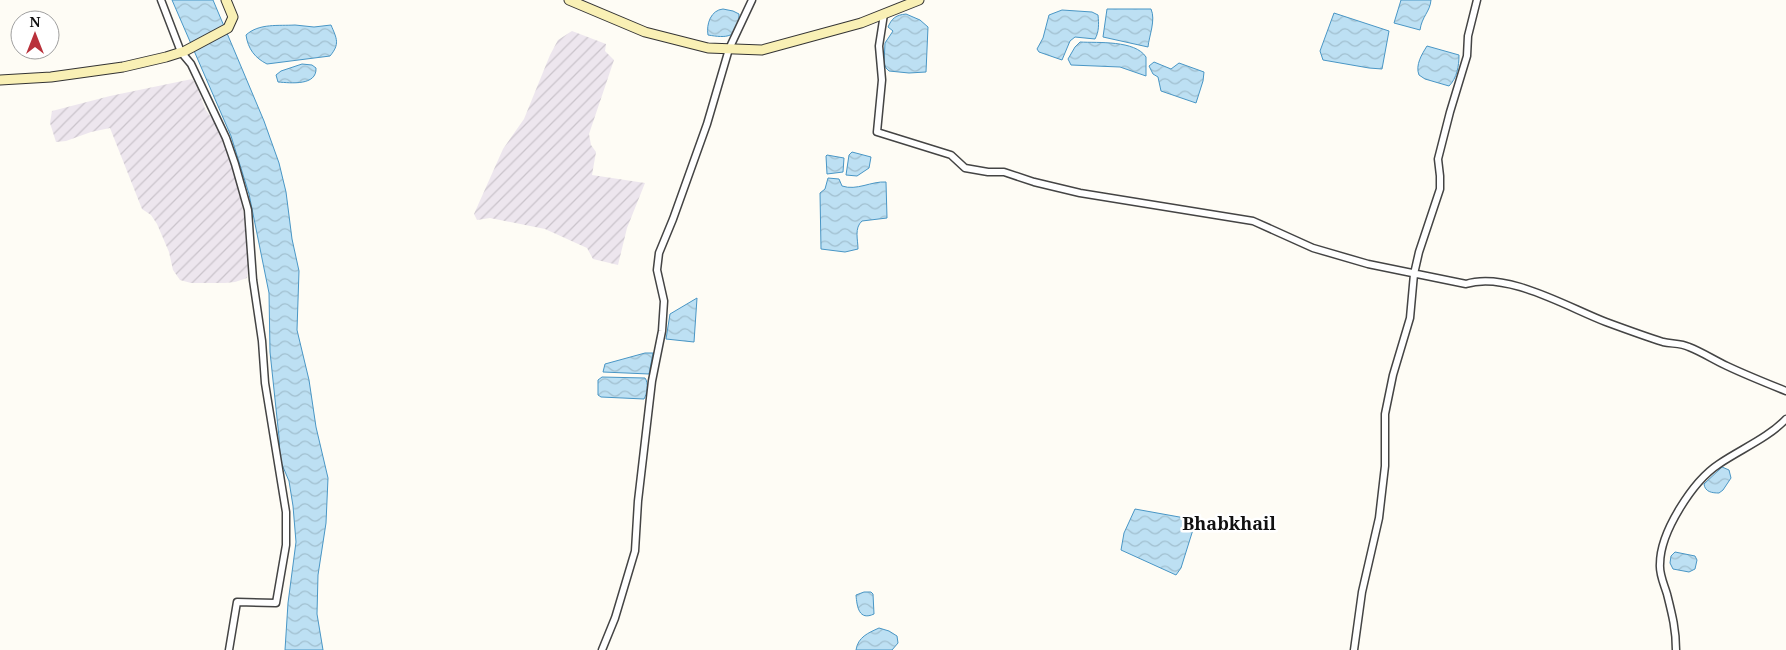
<svg xmlns="http://www.w3.org/2000/svg" width="1786" height="650" font-family="'Noto Serif',serif">
<defs>
<pattern id="industrial-furrows" width="10" height="10" patternUnits="userSpaceOnUse" patternTransform="scale(1.25)"><rect width="10" height="10" fill="#ede6ee"/><path d="M-1 1l2-2M0 10L10 0M9 11l2-2" fill="none" stroke="#cac4cb"/></pattern>
<pattern id="water-waves" width="16" height="10" patternUnits="userSpaceOnUse" patternTransform="scale(1.25)"><rect width="16" height="10" fill="#bde0f3"/><path d="M0 5q4-4 8 0t8 0" fill="none" stroke="#a1bfcf"/></pattern>
</defs>
<rect width="100%" height="100%" fill="#fefcf5"/>
<path fill="url(#industrial-furrows)" d="M572,31L606,44L605,51L614,60L589,134L591,145L596,152L592,175L645,183L627,228L618,265L593,259L587,248L545,229L490,218L477,220L474,214L503,149L524,119L550,55L558,40Z
M192,79L197,86L205,109L222,132L233,162L244,215L250,265L247,278L235,282L225,283H191L180,280L173,270L169,252L157,224L151,215L142,209L110,128L91,132L66,141L56,142L50,123L52,111L110,96Z"/>
<path fill="url(#water-waves)" stroke="#4996c5" d="M172,0H213L264,121L279,163L286,192L292,239L299,271L297,330L309,380L316,427L328,478L326,523L318,575L317,614L323,650H285L288,603L296,542L293,506L289,481L280,460L279,437L270,352L269,293L249,194L231,136Z
M1401,0H1431C1430,12 1422,16 1420,30L1394,23Z
M723,9L733,11L739,14C739,39 726,38 708,35C706,24 711,10 723,9Z
M1107,9H1151C1156,20 1149,36 1148,47L1103,37Z
M1062,10L1092,12L1098,15C1099,24 1099,32 1095,39L1075,37L1070,41L1062,60L1039,52L1037,49L1043,38L1049,15Z
M1334,13L1389,31L1382,69L1369,68L1323,60L1320,51Z
M906,14L920,20L928,27L926,72L909,73L889,71L886,68L884,63L885,43L893,31L888,27C892,18 896,15 906,14Z
M295,25L314,27L331,25C337,39 340,44 330,56L267,64C255,58 248,49 246,35C259,23 279,26 295,25Z
M1080,42C1098,43 1135,40 1146,57V76L1120,67L1071,65L1068,59L1075,47Z
M1427,46L1459,55C1459,66 1457,78 1449,86L1425,79L1419,75C1415,65 1422,54 1427,46Z
M1154,62L1171,69L1179,63L1204,72L1203,81L1196,103L1161,91L1158,77L1153,74L1149,66Z
M302,64L312,65L316,68C317,86 291,83 278,82L276,75L281,71Z
M852,152L871,157L869,168L857,176L846,175L849,155Z
M827,155L844,158L843,172L827,174L826,156Z
M828,178L839,179L842,186C857,191 871,181 886,182L887,218L862,221C854,228 858,240 858,249L845,252L821,249L820,193L825,189Z
M697,298L694,342L666,339L670,314Z
M645,353H653L649,374L603,372L605,364Z
M602,377L645,378C649,383 647,394 644,399L601,397L598,395V380Z
M1722,467L1729,470L1731,478L1723,490L1719,493C1712,493 1705,492 1704,484Z
M1135,509L1196,520L1181,568L1176,575L1121,550L1124,533Z
M1675,552L1695,556L1697,560L1695,569L1689,572L1673,569L1670,563L1671,556Z
M864,592H871L873,594L874,614C859,621 857,607 856,595Z
M879,628L889,631L897,636L898,643L892,650H856C858,637 868,633 879,628Z"/>
<g fill="none" stroke-linecap="round" stroke-linejoin="round">
<g stroke="#444" stroke-width="9">
<path id="street" d="M161,0L181,52L191,64L226,138L235,164L248,210L253,280L262,341L265,383L286,512V545L276,603L237,602L229,650
M884,14L879,46L882,80L877,132L951,155L965,168L988,172H1004L1034,182L1080,193L1253,221L1313,248L1368,264L1466,284C1507,271 1567,307 1606,322C1625,329 1644,336 1663,342C1672,344 1681,343 1689,347C1702,352 1714,360 1727,366C1746,375 1766,383 1786,391
M602,650L615,618L635,551L638,501L652,381L662,331L664,301L657,270L659,253L673,219L707,124L729,49L752,0
M1354,650L1362,592L1379,518L1385,466V414L1393,375L1410,318L1414,274L1419,252L1440,189V176L1438,159L1450,112L1467,56L1468,36L1477,0
M1676,650C1676,629 1672,614 1667,594C1664,584 1659,574 1660,564C1660,532 1693,481 1719,464C1741,449 1768,438 1786,419"/>
</g>
<g stroke="#333" stroke-width="11">
<path id="secondary" d="M569,0L645,32L708,48L762,50L861,23L919,0
M0,80L51,77L123,67L166,57L185,51L228,28L233,17L226,0"/>
</g>
<use href="#street" stroke="#fff" stroke-width="6"/>
<use href="#secondary" stroke="#f9f0b5" stroke-width="9"/>
</g>
<g text-anchor="middle" stroke-width="5" stroke-linejoin="round" paint-order="stroke">
<g font-size="18" font-weight="bold" fill="#111" stroke="#fff">
<text x="1229" y="530">Bhabkhail</text>
</g>
</g>
<g transform="translate(35 35)"><circle r="24" fill="#ffffff" stroke="#a0a0a0"/>
<path d="M0-4L9 19L0 12L-9 19Z" fill="#b9313b"/>
<text y="-8" font-size="14" font-weight="bold" text-anchor="middle" fill="#111111">N</text>
</g>
</svg>
